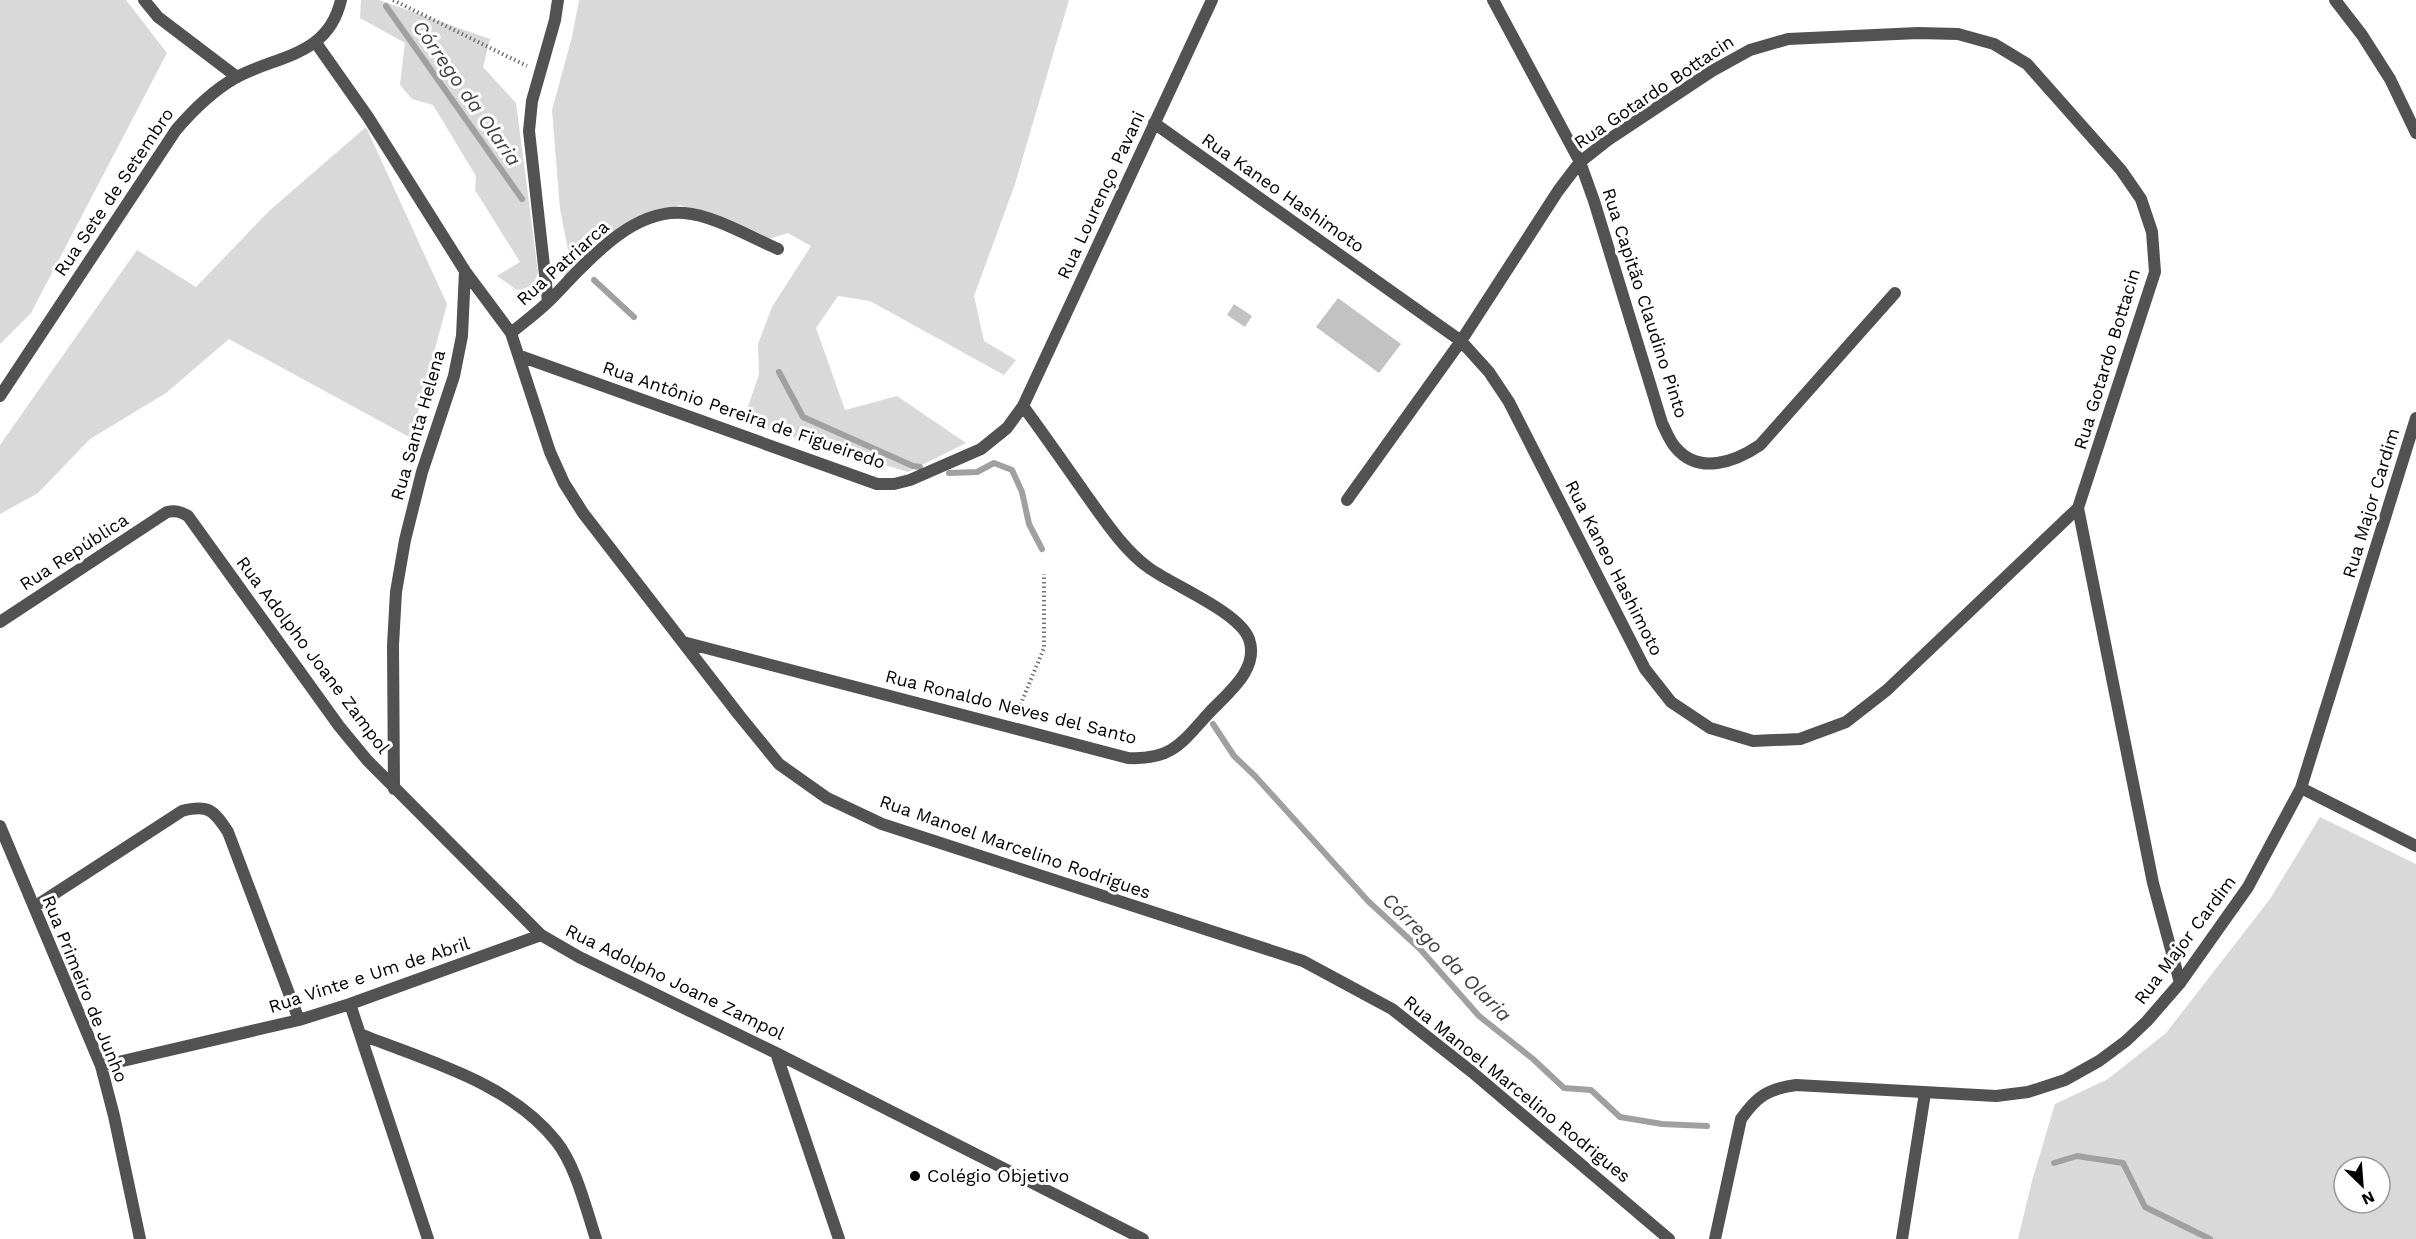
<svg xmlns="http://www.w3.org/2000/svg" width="2416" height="1239" font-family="'Work Sans',sans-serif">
<rect width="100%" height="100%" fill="#fff"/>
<path fill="#d9d9d9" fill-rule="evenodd" d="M0,0H126L167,53L31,313L0,344Z
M361,0H379L490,39L483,67L516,103L538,272L534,286L517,290L497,276L520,262L475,190L476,176L433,105L412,99L400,85L405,43L360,18Z
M579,0H1069L1015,184L974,296L984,341L1016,360L1004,375L870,301L838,296L816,328L845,410L897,396L966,443L908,472L763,428L747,410L759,374L758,344L772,307L811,246L788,233L768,239L680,205L604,235L563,279L569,255L560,209L552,110L572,37Z
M366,127L447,304L411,438L229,339L166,393L90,439L38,493L0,514V445L137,250L196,287L269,211Z
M2320,817L2416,864V1239H2018L2032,1181L2055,1104L2108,1079L2166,1033L2270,899ZM2344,1167H2380V1203H2344Z"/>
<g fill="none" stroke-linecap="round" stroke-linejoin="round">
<path stroke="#a0a0a0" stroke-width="6" d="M386,6L522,199
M594,280L634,317
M779,372L803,417L913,466L920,467
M949,473L977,472L994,463L1012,470L1022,492L1029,524L1042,549
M1213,724L1234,756L1255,776L1368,901L1420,949L1479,1016L1533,1059L1564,1088L1591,1090L1620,1117L1662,1124L1707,1126
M2054,1163L2077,1156L2123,1163L2145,1207L2210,1239"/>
</g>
<path fill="#c2c2c2" d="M1338,298L1401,344L1379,373L1316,327Z
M1234,304L1252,316L1245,327L1227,315Z"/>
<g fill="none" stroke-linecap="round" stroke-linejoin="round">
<path stroke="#747474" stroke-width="4" stroke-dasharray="1.5 3" stroke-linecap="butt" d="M393,0L527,66
M1017,713L1044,648V574"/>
<path stroke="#525252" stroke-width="12" d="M144,0L158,17L237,77
M1493,0L1580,162L1594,201L1662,423C1666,431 1670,442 1676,448C1699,475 1735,462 1760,445L1895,293
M316,43L368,117L465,271L511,333L550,452L564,483L583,513L739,715L779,764L827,798L882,824L1303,961L1392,1009L1472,1072L1669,1239
M1154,123L1461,341L1489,372L1509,402L1645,669L1671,702L1710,728L1753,741L1800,739L1846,722L1887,690L2078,508
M548,302L529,131L532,101L555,20L558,0
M511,333C524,322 538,312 549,301C583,267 629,208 684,213C713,215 750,237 778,249
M520,356L877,484H894L910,480L981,449L1007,428L1023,406L1212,0
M1347,500L1461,341L1558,191L1580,162L1608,140L1712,71L1750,50L1788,39L1918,33L1958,34L1994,44L2027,64L2121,170L2141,199L2152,232L2155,272L2078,508L2153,883L2180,983
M0,622L167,512C176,510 181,512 188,516L339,726L367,760L541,935L579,957L776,1053L1143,1239
M683,642L1128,758C1171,760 1181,744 1208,714C1226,694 1260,670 1249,639C1239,612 1174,586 1149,568C1124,550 1105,521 1087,496C1066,466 1045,436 1023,406
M394,789L393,645L396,592L405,540L422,472L454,376L462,336L465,271
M0,826L101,1066L114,1116L140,1239
M34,907L182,811C208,804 214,810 228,832L299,1020
M350,1004L428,1239
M360,1034C427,1061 509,1082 556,1141C576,1166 586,1209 596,1239
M776,1053L839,1239
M101,1066L299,1020L350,1004L541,935
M1902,1239L1925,1093"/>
<path stroke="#525252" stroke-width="12" d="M2335,0L2362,35L2390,79L2416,133
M0,396L176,130C193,110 211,92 235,78C277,55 328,57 341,0
M2301,788L2416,846
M1715,1239L1741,1119C1757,1096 1768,1089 1796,1085L1996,1096L2028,1092L2065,1080L2099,1061L2126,1041L2147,1021L2180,983L2248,887L2301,788L2416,418"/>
</g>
<circle fill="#000" stroke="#fff" stroke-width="2" cx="915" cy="1176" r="6"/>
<g text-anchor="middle" stroke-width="6" stroke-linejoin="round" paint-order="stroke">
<g font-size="18" fill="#000" stroke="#fff">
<text transform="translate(1654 92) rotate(-34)" y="6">Rua Gotardo Bottacin</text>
<text transform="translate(114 192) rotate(-56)" y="6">Rua Sete de Setembro</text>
<text transform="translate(1283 193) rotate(35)" y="6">Rua Kaneo Hashimoto</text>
<text transform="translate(1101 195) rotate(-65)" y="6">Rua Lourenço Pavani</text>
<text transform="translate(563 263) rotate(-42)" y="6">Rua Patriarca</text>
<text transform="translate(1645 303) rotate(72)" y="6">Rua Capitão Claudino Pinto</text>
<text transform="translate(2107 359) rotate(-73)" y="6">Rua Gotardo Bottacin</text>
<text transform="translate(744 415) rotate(19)" y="6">Rua Antônio Pereira de Figueiredo</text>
<text transform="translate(418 425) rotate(-74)" y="6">Rua Santa Helena</text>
<text transform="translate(2371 503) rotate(-73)" y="6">Rua Major Cardim</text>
<text transform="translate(74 552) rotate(-33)" y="6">Rua República</text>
<text transform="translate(1614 568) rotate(63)" y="6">Rua Kaneo Hashimoto</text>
<text transform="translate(313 655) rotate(53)" y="6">Rua Adolpho Joane Zampol</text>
<text transform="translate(1011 707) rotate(14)" y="6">Rua Ronaldo Neves del Santo</text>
<text transform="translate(1015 847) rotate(19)" y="6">Rua Manoel Marcelino Rodrigues</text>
<text transform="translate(2185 940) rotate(-53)" y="6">Rua Major Cardim</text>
<text transform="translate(369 975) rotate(-18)" y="6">Rua Vinte e Um de Abril</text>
<text transform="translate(675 982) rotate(26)" y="6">Rua Adolpho Joane Zampol</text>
<text transform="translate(85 989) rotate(68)" y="6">Rua Primeiro de Junho</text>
<text transform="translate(1517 1089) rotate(39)" y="6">Rua Manoel Marcelino Rodrigues</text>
</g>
<g font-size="18" fill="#000" stroke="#fff" text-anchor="start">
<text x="927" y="1182">Colégio Objetivo</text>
</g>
<g font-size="20" font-style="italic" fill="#414141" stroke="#fff">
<text transform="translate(467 93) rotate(55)" y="7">Córrego da Olaria</text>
<text transform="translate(1447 957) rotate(45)" y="7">Córrego da Olaria</text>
</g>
</g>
<g transform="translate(2362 1185) rotate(155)"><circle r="28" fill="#ffffff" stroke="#999999" stroke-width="1.5"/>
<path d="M0-4.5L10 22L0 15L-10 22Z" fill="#000000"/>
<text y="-9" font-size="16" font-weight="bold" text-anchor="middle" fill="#000000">N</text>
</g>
</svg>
